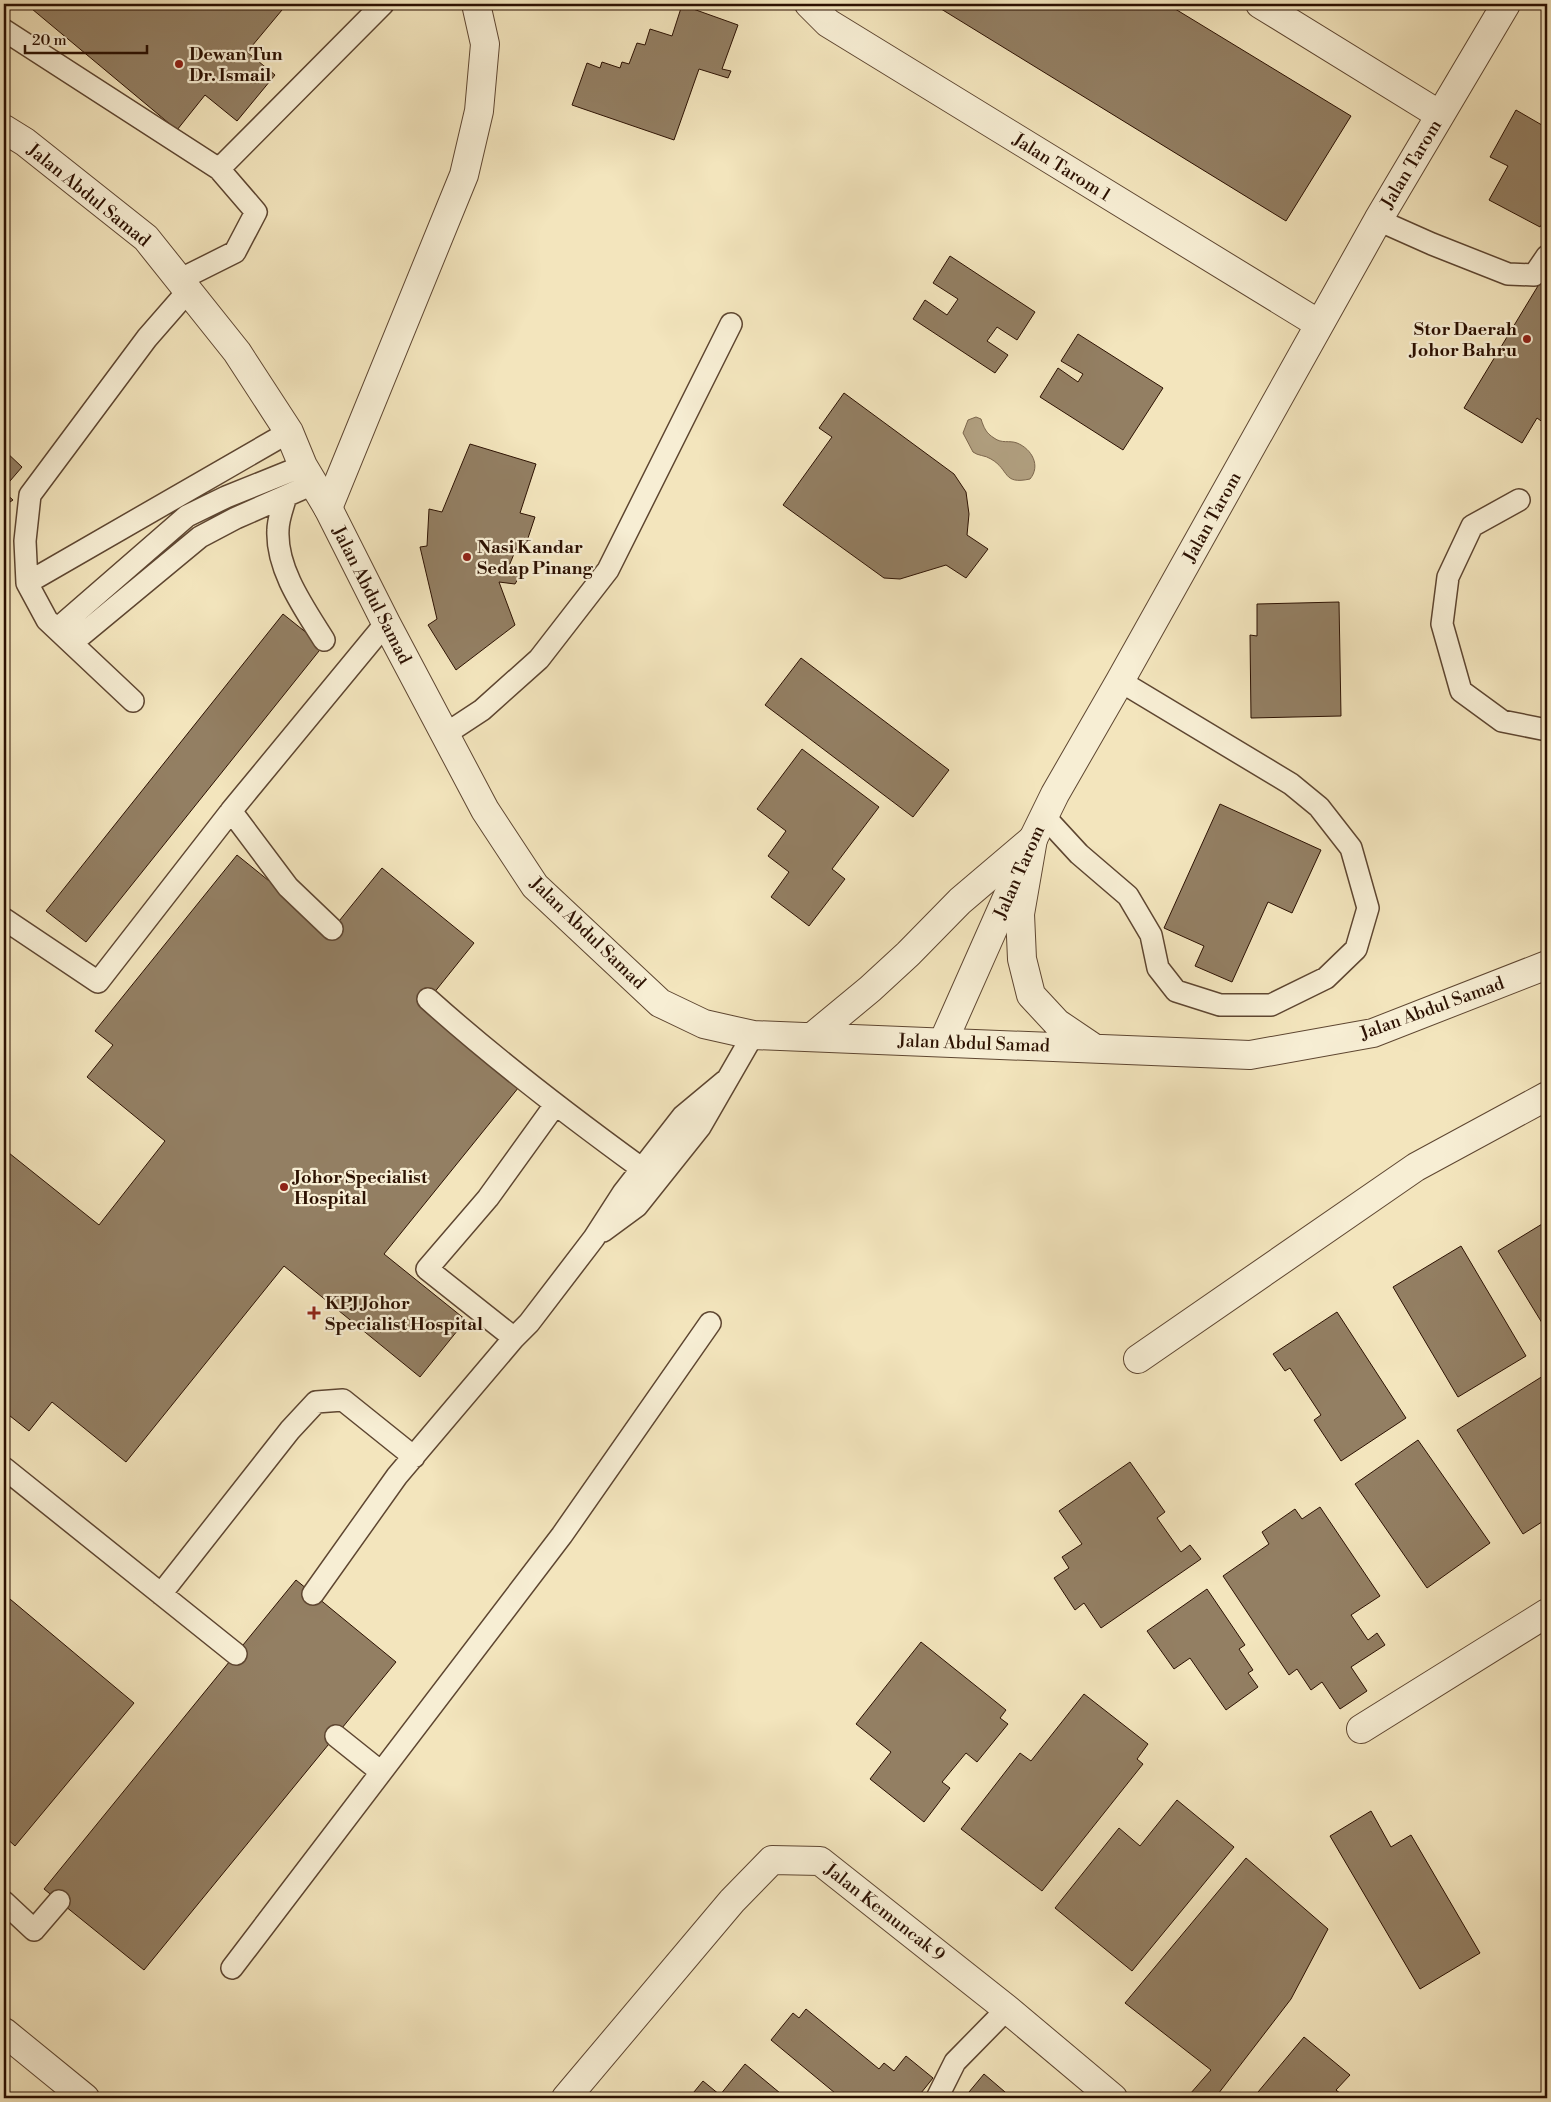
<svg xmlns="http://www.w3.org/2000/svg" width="1551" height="2102" font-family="'Libre Bodoni',serif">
<rect width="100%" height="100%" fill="#f3e5bd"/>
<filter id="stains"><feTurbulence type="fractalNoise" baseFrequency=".004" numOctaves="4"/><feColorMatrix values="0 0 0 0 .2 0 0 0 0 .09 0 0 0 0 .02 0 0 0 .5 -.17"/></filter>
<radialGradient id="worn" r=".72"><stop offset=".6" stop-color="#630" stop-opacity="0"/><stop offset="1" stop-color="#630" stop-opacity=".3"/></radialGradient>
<path fill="#af9d7d" stroke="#7b654c" d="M976,417L981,419C984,428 986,433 994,438C1002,444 1009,440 1017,443C1032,449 1041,466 1030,479C1002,485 1010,470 991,459C985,455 978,456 973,452L963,433L968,420Z"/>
<path fill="#937f63" stroke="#2c1102" d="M26,4H274L282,10L247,52L275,75L237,121L205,95L177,130Z
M933,4H1167L1351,116L1286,221Z
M682,5L738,25L722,69L731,71L728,78L699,69L674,140L572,105L587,63L600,68L602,62L620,68L622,62L629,64L637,43L645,45L650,29L672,36Z
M1516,110L1547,128V215L1540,227L1489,200L1508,166L1490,157Z
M950,256L1035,312L1017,340L997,327L987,341L1008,355L995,373L913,319L925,300L947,315L958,299L933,283Z
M1547,271V417L1544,423L1537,418L1522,443L1464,408Z
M1078,334L1163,388L1123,450L1040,397L1058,368L1078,382L1083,374L1061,361Z
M844,393L954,474L966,492L969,514L967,535L988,549L966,578L946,565L900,579L884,578L783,505L832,437L819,428Z
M470,444L536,464L520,513L535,517L525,547L516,549L509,566L522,572L515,584L499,582L515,625L456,670L428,625L437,619L420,547L427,546L429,509L442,512Z
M4,450L22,467L4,488Z
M4,492L13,500L4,506Z
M1339,602L1341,716L1251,718L1250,635L1257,636V604Z
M283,614L323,646L86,942L46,911Z
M801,658L949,770L913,817L765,705Z
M802,749L879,807L832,869L845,879L809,926L771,897L789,872L768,856L786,831L757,809Z
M1220,804L1321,850L1292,913L1268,902L1232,982L1195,966L1204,946L1164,928Z
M237,855L331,931L382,868L474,943L425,1004L523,1082L384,1254L466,1320L420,1377L284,1266L126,1462L52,1402L29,1431L5,1412L4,1414V1149L99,1225L165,1141L87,1077L113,1045L95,1031Z
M1547,1221V1331L1498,1251Z
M1461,1246L1526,1356L1458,1397L1393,1287Z
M1337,1312L1406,1418L1341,1461L1314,1420L1321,1415L1290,1368L1285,1371L1273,1354Z
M1543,1376L1547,1382V1524L1545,1520L1523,1534L1457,1430Z
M1418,1440L1490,1543L1427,1588L1355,1484Z
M1130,1462L1165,1512L1157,1518L1181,1552L1190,1545L1201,1559L1101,1628L1084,1603L1075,1610L1054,1578L1069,1568L1062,1557L1082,1544L1059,1511Z
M1320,1507L1380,1596L1351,1615L1368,1640L1377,1633L1385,1645L1351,1667L1367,1691L1340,1709L1322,1682L1311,1690L1297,1669L1289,1675L1223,1576L1269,1544L1262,1532L1295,1509L1302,1519Z
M296,1580L396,1662L144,1970L44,1889Z
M1207,1589L1245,1645L1239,1649L1253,1670L1248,1673L1258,1687L1226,1710L1190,1658L1174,1669L1147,1631Z
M4,1594L134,1703L15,1846L4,1836Z
M921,1642L1006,1710L1000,1718L1008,1724L977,1762L966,1753L942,1782L950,1788L924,1822L870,1779L891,1752L856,1724Z
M1084,1694L1148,1744L1137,1759L1143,1764L1042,1891L961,1829L1020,1753L1031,1761Z
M1177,1800L1234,1847L1132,1971L1055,1908L1119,1828L1140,1846Z
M1371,1811L1391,1847L1411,1835L1480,1953L1420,1989L1330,1836Z
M1246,1858L1328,1929L1291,1999L1215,2098H1196L1190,2094L1211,2070L1125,2003Z
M806,2009L879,2069L884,2063L894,2071L906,2056L933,2078L917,2098H841L771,2040L793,2013L799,2018Z
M1304,2037L1350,2075L1336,2090L1346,2098H1253Z
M745,2064L786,2098H689L703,2081L720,2095Z
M984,2074L1012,2098H964Z"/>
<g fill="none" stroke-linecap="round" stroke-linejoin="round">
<g stroke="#5e4631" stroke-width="24">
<path id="service" d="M4,30L219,169L256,212L235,252L179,280
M219,169L383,4
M1378,220L1432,244L1508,274L1534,275L1547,256
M286,496C283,507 278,519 278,530C276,569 304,608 324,640
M1519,500L1472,526L1448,577L1442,624L1461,691L1502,721L1547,730
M27,583L289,432
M57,629L187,516L226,497L303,466
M72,643L200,537L236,518L313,484
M133,701L47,620L27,583L25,541L30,495L147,338L188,291
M444,735L482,710L539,659L608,570L731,324
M231,811L288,887L332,929
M1044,816L1079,854L1128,896L1151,935L1158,968L1176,991L1220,1005H1271L1326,978L1356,949L1368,908L1351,848L1319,807L1291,784L1120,681
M4,919L98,982L231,811L386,623
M428,999C496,1060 568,1115 641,1168
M555,1105L488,1198L427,1269L514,1338L529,1323L594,1238L623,1193L683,1116L725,1081
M603,1231L637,1206L700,1127L753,1035
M4,1468L236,1654
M161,1594L290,1430L316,1402L343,1400L414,1457
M313,1594L397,1476L514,1338
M336,1736L381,1772
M4,1902L34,1930L59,1901
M232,1968L562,1535L710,1323
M937,2098L955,2062L1007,2009"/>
</g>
<g stroke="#5e4631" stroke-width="30">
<path id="minor" d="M809,4L828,23L1319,324
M1260,4L1440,115
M328,508L464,175L479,111L485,44L476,4
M943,1042L1033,839L1055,794L1120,681L1378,220L1506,4
M1138,1359L1416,1167L1547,1096
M1361,1729L1547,1613
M4,2032L85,2098
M566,2098L732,1901L772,1860L820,1861L1007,2009L1113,2098"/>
</g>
<g stroke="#5e4631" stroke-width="30">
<path id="tertiary" d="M4,129L25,142L146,238L237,352L289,432L303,466L328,508L386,623L485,810L535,886L660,1003L704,1024L753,1035L1250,1055L1373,1033L1547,965
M1033,839L1020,914L1022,959L1031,995L1057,1023L1094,1048
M812,1037L870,989L908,954L960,901L1033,839"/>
</g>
<use href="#service" stroke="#f7eed4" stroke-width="21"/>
<use href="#minor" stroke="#f7eed4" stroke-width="28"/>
<use href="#tertiary" stroke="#f7eed4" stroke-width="28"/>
</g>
<g fill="#8f2418" stroke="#f7eed4" stroke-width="2">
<circle cx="179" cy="64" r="5"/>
<circle cx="1527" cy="339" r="5"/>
<circle cx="467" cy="557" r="5"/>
<circle cx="284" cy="1187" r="5"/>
<path d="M311.5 1305.5h5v5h5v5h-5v5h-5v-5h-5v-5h5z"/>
</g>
<g text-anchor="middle" stroke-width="4.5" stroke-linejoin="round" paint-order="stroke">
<g font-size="18" font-weight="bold" fill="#2c1102" stroke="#f7eed4" text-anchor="start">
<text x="189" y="60">Dewan Tun<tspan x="189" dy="21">Dr. Ismail</tspan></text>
<text x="1517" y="335" text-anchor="end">Stor Daerah<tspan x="1517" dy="21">Johor Bahru</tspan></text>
<text x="477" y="553">Nasi Kandar<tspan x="477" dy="21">Sedap Pinang</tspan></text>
<text x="294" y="1183">Johor Specialist<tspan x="294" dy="21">Hospital</tspan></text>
<text x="325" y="1309">KPJ Johor<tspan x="325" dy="21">Specialist Hospital</tspan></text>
</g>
<g font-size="18" fill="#2c1102" stroke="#f7eed4">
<text transform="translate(1411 164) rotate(-59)" y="6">Jalan Tarom</text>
<text transform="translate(1062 167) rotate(32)" y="6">Jalan Tarom 1</text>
<text transform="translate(89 195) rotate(39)" y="6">Jalan Abdul Samad</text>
<text transform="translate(1212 517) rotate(-61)" y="6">Jalan Tarom</text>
<text transform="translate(372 595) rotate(63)" y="6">Jalan Abdul Samad</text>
<text transform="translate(1019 872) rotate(-66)" y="6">Jalan Tarom</text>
<text transform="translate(588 933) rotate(44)" y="6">Jalan Abdul Samad</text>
<text transform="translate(1432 1008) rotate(-20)" y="6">Jalan Abdul Samad</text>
<text transform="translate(974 1043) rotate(2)" y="6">Jalan Abdul Samad</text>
<text transform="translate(885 1912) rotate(38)" y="6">Jalan Kemuncak 9</text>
</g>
</g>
<rect width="1551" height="2102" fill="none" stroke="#f3e5bd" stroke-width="20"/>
<rect x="5" y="5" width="1541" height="2092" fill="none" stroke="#2c1102" stroke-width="2.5"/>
<rect x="10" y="10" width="1531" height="2082" fill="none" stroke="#2c1102"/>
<path d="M25 45v8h122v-8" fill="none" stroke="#2c1102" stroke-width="2.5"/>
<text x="32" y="45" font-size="15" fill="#2c1102" stroke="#f7eed4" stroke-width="4" paint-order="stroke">20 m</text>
<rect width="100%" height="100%" filter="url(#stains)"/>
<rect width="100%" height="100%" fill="url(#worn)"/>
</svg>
